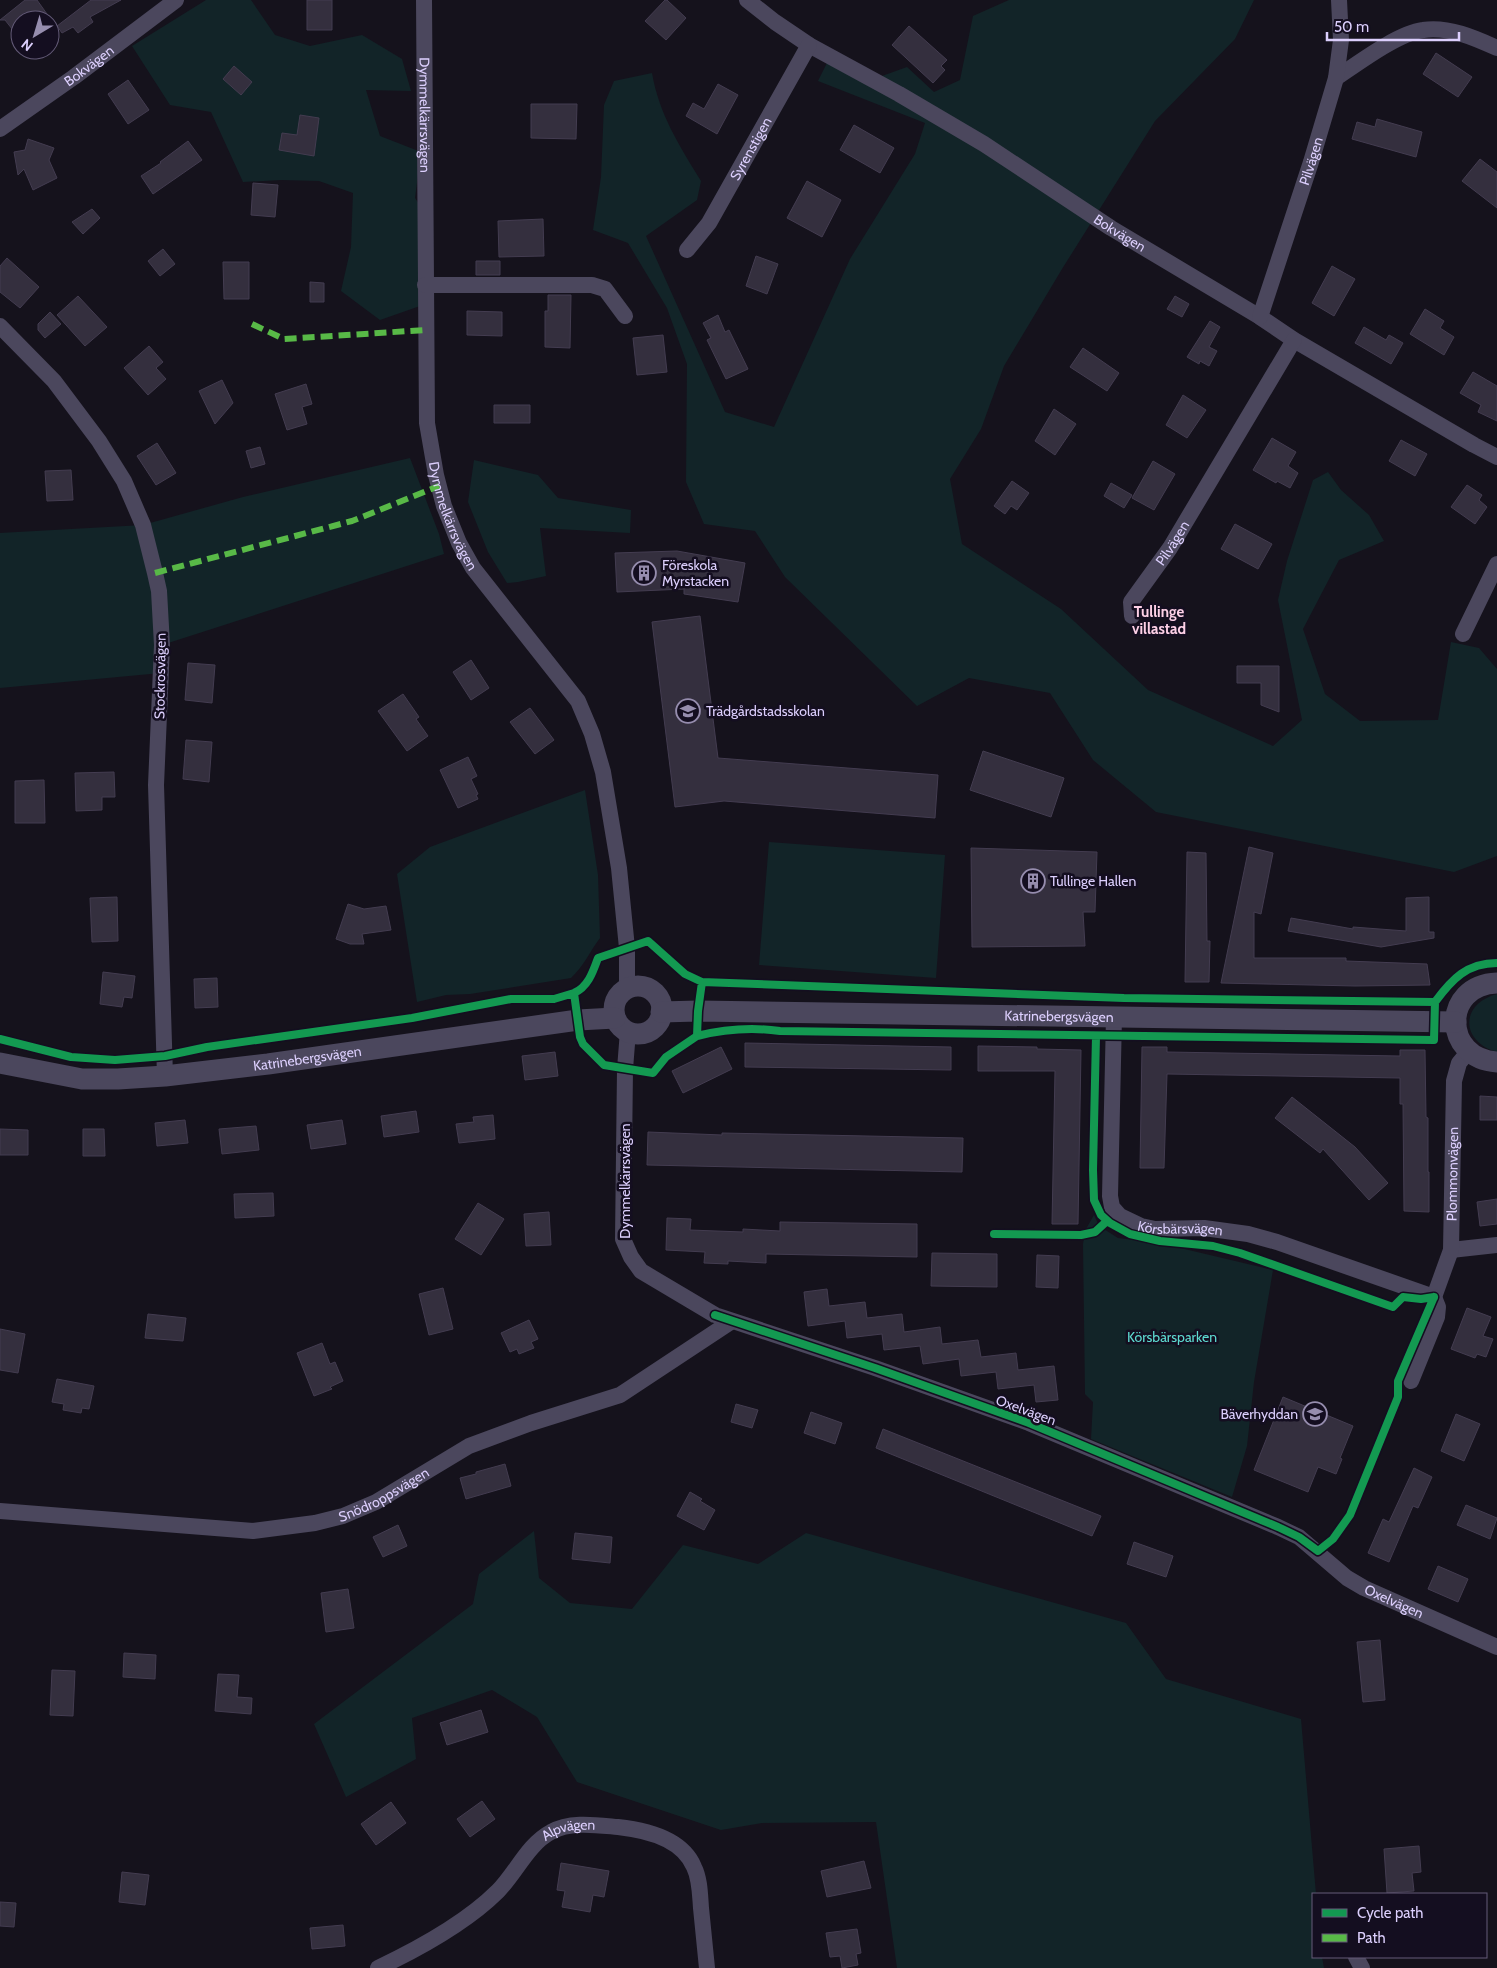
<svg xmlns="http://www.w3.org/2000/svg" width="1497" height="1968" font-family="Cabin,sans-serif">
<rect width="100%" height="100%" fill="#15121c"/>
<path fill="#122428" d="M206,0H251L275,35L310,46L362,35L402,59L411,91L366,90L380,136L421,152L415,198L425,213L420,306L380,320L341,291L351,247L353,193L319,181L281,180L243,182L211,112L170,105L132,46Z
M1009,0H1254L1235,39L1155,121L1062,269L1004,366L981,429L950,479L962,544L1061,609L1148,690L1273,746L1302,720L1278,600L1287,561L1313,480L1328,472L1341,490L1369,515L1384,541L1339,560L1303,629L1325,694L1360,721L1438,720L1451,642L1479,648L1497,669V856L1454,872L1156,812L1093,760L1050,693L969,678L917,706L785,577L755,531L704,524L686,482L687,364L667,308L628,243L593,230L601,177L604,105L614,81L652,73C659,114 679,145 701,181L697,200L646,236L725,412L774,427L850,259L915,154L925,123L818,81L828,61L868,81L907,67L934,92L960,80L973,16Z
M410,458L439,534L444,554L162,645L161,673L0,688V533L143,525L243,497Z
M474,460L538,475L558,498L631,510L630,533L540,528L546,576L518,582L507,583L488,552L468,502Z
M585,790L598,875L600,938C590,951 584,966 571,978L470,994L446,995L417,1002L397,874L430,847Z
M769,842L945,855L936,978L759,965Z
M1497,994V1052C1460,1041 1460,1004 1497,994Z
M1094,1215L1099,1226L1118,1238L1159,1243L1273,1270L1254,1382L1247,1446L1232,1497L1091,1439L1093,1402L1085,1394L1083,1244L1086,1229Z
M534,1531L539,1578L570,1603L632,1609L683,1545L758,1564L806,1533L1126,1623L1166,1679L1301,1719L1316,1894H1313V1957H1322L1324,1968H897L876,1822L762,1823L721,1830L577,1782L537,1717L492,1690L412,1718L416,1759L346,1797L314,1724L473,1604L479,1574Z"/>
<path fill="#342f3e" stroke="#433c50" d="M25,0H37L47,14L39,20H20V39L5,20H0Z
M91,0H121L90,17L93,22L78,33L73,27L62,33L57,26Z
M307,0H332V30H307Z
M665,0H667L686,18L666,40L645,21Z
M909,26L947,60L941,66L945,70L933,83L892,45Z
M1436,53L1472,77L1458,97L1423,74Z
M234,66L252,82L241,95L223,79Z
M128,80L149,110L128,124L108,94Z
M718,84L738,95L717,134L686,116L693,103L704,109Z
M531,104H577L576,139L531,138Z
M300,115L319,118L314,156L279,150L282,133L297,135Z
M1377,119L1422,132L1416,157L1352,139L1357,122L1375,127Z
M854,125L894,148L880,173L840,150Z
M28,139L54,148L49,160L57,178L33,190L24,169L18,175L14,152L25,150Z
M188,141L202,160L153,194L141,176L161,163L160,162Z
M1480,159L1497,172V208L1462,181Z
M807,181L841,200L822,237L787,218Z
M253,183L278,185L275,217L251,215Z
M92,209L100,218L83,234L72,222Z
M543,219L544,256L499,257L498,221Z
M163,249L175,264L160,276L148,261Z
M756,256L778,264L767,294L746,286Z
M7,258L39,287L20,308L0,292V266Z
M476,261H500V275H476Z
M223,262H249V299H224Z
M1332,266L1355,279L1334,316L1312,303Z
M310,282L324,283V302H310Z
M548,295H571L570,348L545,347V311H548Z
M78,296L107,327L85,346L57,315Z
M1175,296L1189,304L1182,317L1167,309Z
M1425,309L1444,321L1440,328L1454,337L1444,355L1410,334Z
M467,311L502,312V336L467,335Z
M50,312L61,324L45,338L38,330V324Z
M718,315L725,332L729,330L748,369L726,379L707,340L711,338L703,323Z
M1210,321L1220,327L1209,347L1217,351L1209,366L1200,361L1199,364L1187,357Z
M1364,327L1386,340L1389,335L1403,343L1391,364L1355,343Z
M663,335L667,372L637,375L633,338Z
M149,346L163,362L156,368L166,379L148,395L124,368Z
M1083,348L1119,373L1107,391L1070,367Z
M1473,372L1497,386V421L1478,412L1481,405L1460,393Z
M222,380L233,403L215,424L199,391Z
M306,384L312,404L302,407L307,424L287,430L275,394Z
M1183,395L1206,410L1187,438L1166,425Z
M494,405H530V423H494Z
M1054,409L1076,424L1055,455L1035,441Z
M1272,438L1296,452L1288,466L1298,473L1290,488L1277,481L1276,483L1253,470Z
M1401,440L1427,454L1415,476L1389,461Z
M157,443L176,473L156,485L137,456Z
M260,447L265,464L251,468L246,451Z
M1153,461L1175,474L1154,510L1132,498Z
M71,470L73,500L47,501L45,471Z
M1012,481L1029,493L1017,510L1011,506L1005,514L994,506Z
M1111,483L1132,495L1124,508L1104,496Z
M1467,485L1482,495L1479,500L1487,507L1475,524L1451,507Z
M1235,524L1272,544L1258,569L1221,549Z
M677,551L745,563L738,602L684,594V589L617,592L615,553Z
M700,616L718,758L938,775L935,818L724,801L675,807L652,622Z
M471,660L489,688L471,700L453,672Z
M188,663L215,665L212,703L185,700Z
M1237,666H1279V712L1261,705V683H1237Z
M403,694L419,717L416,719L428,736L407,751L378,711Z
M530,708L554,740L535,754L510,722Z
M186,740L212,742L209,782L183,779Z
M983,751L1064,778L1051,817L970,790Z
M468,757L477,776L471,779L478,794L476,795L478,799L458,808L440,770Z
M114,772L115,797H102V810L76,811L75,773Z
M44,780L45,823H15V781Z
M1249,847L1273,853L1261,914L1254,912V958H1346V961L1427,964L1430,985L1355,986L1221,983Z
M971,848L1097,852L1095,912H1083L1085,946L972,947Z
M1187,852L1206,853L1207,941H1210L1209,982H1185Z
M117,897L118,941L92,942L90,898Z
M1429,897V932H1434V938L1381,947L1288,931L1291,918L1353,929V927L1406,931V898Z
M348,904L364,909L386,906L391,930L362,934L364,944H350L336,939Z
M103,972L135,976L132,998L124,997L122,1007L100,1004Z
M217,978L218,1007L195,1008L194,979Z
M745,1043L951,1047V1070L745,1067Z
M978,1046L1037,1047V1049L1081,1050L1078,1224H1052L1055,1071H978Z
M721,1047L732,1069L683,1093L672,1071Z
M1142,1047H1167V1052L1400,1056V1050H1425L1426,1117L1428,1118V1172H1429V1212L1404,1211L1403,1104H1400V1078L1167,1074L1164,1168H1140Z
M555,1052L558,1076L525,1080L522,1056Z
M1480,1096L1497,1097V1120H1480Z
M1292,1097L1355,1147L1388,1183L1369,1200L1323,1149L1320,1153L1275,1118Z
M416,1111L419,1132L384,1137L381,1116Z
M493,1115L495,1139L459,1143L456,1124L474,1122L473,1117Z
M185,1120L188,1143L157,1146L155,1123Z
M342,1120L346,1144L311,1149L307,1125Z
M256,1126L259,1150L222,1154L219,1129Z
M0,1129L28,1130V1155H0Z
M83,1129H104L105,1156H83Z
M648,1132L722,1135V1133L963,1138L962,1172L647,1165Z
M273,1193L274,1216L235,1218L234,1194Z
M1497,1199V1224L1480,1226L1477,1202Z
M478,1203L504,1219L481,1255L455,1239Z
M549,1212L551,1245L526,1246L524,1214Z
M667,1218L691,1219L690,1230L743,1232V1229L780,1231V1222L917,1224V1257L766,1254V1263L728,1261V1264L704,1263L705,1252L666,1250Z
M932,1253L997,1254V1287L931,1286Z
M1037,1255L1059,1256L1058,1288L1036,1287Z
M443,1288L453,1329L429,1335L419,1294Z
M827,1289L829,1306L865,1302L867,1318L902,1314L904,1332L940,1327L942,1344L978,1340L981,1357L1016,1353L1018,1370L1054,1366L1058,1400L1036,1402L1034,1385L998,1389L996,1372L961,1376L959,1359L923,1364L920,1346L884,1350L882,1334L847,1338L845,1321L808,1326L804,1292Z
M1467,1308L1491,1317L1483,1336L1493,1339L1486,1357L1477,1354L1475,1358L1451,1349Z
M148,1314L186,1318L183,1341L145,1338Z
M529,1320L538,1339L531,1342L534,1348L519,1354L517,1349L510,1352L501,1333Z
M0,1329L25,1334L18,1373L0,1370Z
M322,1343L330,1364L335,1362L343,1381L330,1387L332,1389L314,1396L297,1353Z
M57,1379L94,1386L89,1409L82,1408L81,1413L63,1410L64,1404L52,1402Z
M1283,1397L1353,1426L1340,1458L1342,1459L1336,1474L1318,1467L1308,1492L1254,1470Z
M736,1404L758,1410L752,1428L731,1422Z
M811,1412L842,1423L835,1444L804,1433Z
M1456,1414L1480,1424L1464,1461L1441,1451Z
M883,1429L1101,1516L1092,1536L876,1448Z
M505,1464L511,1486L466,1499L460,1478L476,1474V1472Z
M1414,1468L1432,1477L1418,1508L1413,1506L1389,1562L1368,1553L1383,1519L1389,1522Z
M690,1492L702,1499L700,1501L715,1510L704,1530L677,1516Z
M1466,1505L1497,1518L1490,1539L1457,1525Z
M398,1525L407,1546L383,1557L373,1537Z
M575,1533L612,1537L610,1563L572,1559Z
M1134,1542L1173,1556L1166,1577L1127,1564Z
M1438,1566L1468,1579L1458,1602L1428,1589Z
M348,1589L354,1628L326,1632L321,1593Z
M1380,1640L1385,1700L1363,1702L1357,1642Z
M124,1653L156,1655L155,1679L123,1677Z
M52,1670L75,1671L73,1716L50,1715Z
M218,1674L239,1675L237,1697L252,1698L251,1714L215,1711Z
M481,1710L488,1732L447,1745L440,1723Z
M482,1801L495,1819L470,1837L457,1819Z
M391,1802L406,1823L376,1845L361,1824Z
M1419,1846L1421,1872L1412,1873L1414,1891L1387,1893L1384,1849Z
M864,1861L871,1888L827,1897L821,1871Z
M561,1863L609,1871L604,1897L593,1895L590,1912L562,1907L565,1891L557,1890Z
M122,1872L149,1875L145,1905L119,1902Z
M0,1902L16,1903L14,1927L0,1926Z
M343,1925L345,1946L312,1949L310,1928Z
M857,1929L861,1953L856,1954L858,1965L842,1968L840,1956L830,1957L826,1933Z"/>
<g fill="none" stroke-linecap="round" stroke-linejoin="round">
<g stroke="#4b475d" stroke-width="16">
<path id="s1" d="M424,0L427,423L436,475L444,506L459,543L473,568L578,701L592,734L603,772L619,868L627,948V988"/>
<path id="s2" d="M747,0L775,22L809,45L899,94L984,144L1111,228L1260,317L1294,340L1474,445L1497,457"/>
<path d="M1336,78C1357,64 1398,33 1423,30C1448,26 1475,38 1497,48"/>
<path id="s3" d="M0,129L74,77L176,0"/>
<path id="s4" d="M687,250L709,223L809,45"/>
<path d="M425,285H592L605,289L625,316"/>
<path id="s5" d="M1260,317L1311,162L1336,78L1341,40L1339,0"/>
<path d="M0,326L54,381L99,441L124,481L143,525L155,573L159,591L162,645L156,785L165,1076"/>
<path id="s6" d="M1132,616L1131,602L1170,548L1294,340"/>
<path d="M1463,634L1497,564"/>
<path id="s7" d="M1114,1017L1110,1196L1112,1207L1120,1216L1141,1226L1155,1229L1204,1228L1248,1234L1277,1242L1434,1297"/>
<path id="s8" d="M628,1031L625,1069L623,1239L631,1257L641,1271L715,1315L875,1368L1029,1423L1278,1527L1299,1537L1347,1578L1364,1588L1497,1647"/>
<path d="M1451,1250L1497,1245"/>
<path id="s9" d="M1434,1297L1451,1250L1454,1081L1459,1063L1469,1051"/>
<path d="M1411,1381L1437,1317L1438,1307L1434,1297"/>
<path id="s10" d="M0,1511L253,1531L315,1523L343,1516L376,1502L469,1446L531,1423L620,1395L732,1321"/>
<path d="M1356,1957L1362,1968"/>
<path id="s11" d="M378,1968C418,1949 467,1922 498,1891C516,1873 528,1844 551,1832C570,1821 596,1825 618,1827C646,1830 682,1838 694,1867C700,1879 700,1895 701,1908C703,1928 705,1948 707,1968"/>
</g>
<g stroke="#4b475d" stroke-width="21">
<path d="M1497,983C1441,985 1443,1059 1497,1062"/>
<circle cx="638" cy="1010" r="24"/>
<path id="s12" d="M661,1012L698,1011L1456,1022"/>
<path id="s13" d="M0,1063L82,1079H118L165,1076L268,1064L578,1020L615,1018"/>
</g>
<path stroke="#58b947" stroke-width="6" stroke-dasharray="12 6" stroke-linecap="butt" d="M252,324L284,339L426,330
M155,573L352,521L439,486"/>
<g stroke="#140e20" stroke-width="11">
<path id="cycleway" d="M702,982L1124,998L1435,1002C1452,979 1467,963 1497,963
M697,1036C725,1029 751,1027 780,1031L1434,1040L1435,1002
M1096,1036L1093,1170L1094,1200L1101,1215L1110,1223L1130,1234L1160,1241L1213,1246L1240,1253L1393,1307L1403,1297L1421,1299L1434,1297
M0,1039L71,1057L115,1060L165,1056L207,1047L412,1018L511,999H554L574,993C588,987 593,972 598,958L648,941L685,974L702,982L698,1011L697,1036L666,1057L653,1073L604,1065L583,1044L580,1037L574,993
M994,1234L1081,1235L1095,1232L1107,1221
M715,1315L875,1368L1029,1423L1278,1527L1299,1537L1318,1551L1333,1539L1350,1515L1398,1397V1381L1434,1297"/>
</g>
<use href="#cycleway" stroke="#139951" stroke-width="8"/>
</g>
<defs>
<g id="building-ring" transform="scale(1.25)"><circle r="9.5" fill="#140e20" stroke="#968dae" stroke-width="1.5"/><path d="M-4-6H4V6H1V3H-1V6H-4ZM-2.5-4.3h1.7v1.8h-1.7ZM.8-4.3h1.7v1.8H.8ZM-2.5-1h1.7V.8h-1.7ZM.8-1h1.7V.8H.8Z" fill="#968dae"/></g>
<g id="school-ring" transform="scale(1.25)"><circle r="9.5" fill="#140e20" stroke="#968dae" stroke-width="1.5"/><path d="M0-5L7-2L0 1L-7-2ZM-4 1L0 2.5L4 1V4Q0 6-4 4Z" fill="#968dae"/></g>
</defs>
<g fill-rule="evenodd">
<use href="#building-ring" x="644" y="573"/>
<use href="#school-ring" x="688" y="711"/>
<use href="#building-ring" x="1033" y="881"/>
<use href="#school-ring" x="1315" y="1414"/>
</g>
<g text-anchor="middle" stroke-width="5" stroke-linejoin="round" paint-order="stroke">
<g font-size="14" fill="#dccffd" stroke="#140e20">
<text dy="5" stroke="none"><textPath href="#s3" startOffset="109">Bokvägen</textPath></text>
<text dy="5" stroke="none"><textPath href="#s1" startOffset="115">Dymmelkärrsvägen</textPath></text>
<text dy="5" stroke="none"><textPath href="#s4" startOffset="120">Syrenstigen</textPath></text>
<text dy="5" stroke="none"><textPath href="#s5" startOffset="164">Pilvägen</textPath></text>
<text dy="5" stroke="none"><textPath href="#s2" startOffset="440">Bokvägen</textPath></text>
<text dy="5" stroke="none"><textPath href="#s1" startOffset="520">Dymmelkärrsvägen</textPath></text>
<text dy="5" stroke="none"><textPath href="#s6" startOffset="86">Pilvägen</textPath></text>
<text transform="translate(160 676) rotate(-89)" y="5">Stockrosvägen</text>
<text dy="5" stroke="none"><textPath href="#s12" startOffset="398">Katrinebergsvägen</textPath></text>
<text dy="5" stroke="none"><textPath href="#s13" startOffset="310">Katrinebergsvägen</textPath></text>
<text dy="5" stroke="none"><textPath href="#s9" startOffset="126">Plommonvägen</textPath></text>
<text transform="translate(625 1181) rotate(-90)" y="5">Dymmelkärrsvägen</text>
<text dy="5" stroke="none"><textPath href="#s7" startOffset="265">Körsbärsvägen</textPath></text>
<text transform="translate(1026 1410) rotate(20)" y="5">Oxelvägen</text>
<text dy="5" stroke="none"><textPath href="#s10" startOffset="391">Snödroppsvägen</textPath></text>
<text dy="5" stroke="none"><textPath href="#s8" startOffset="1072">Oxelvägen</textPath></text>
<text dy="5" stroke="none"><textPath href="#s11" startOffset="241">Alpvägen</textPath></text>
</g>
<g font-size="14" fill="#dccffd" stroke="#140e20" text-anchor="start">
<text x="662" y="570">Föreskola<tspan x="662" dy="16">Myrstacken</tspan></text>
<text x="706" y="716">Trädgårdstadsskolan</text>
<text x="1050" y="886">Tullinge Hallen</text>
<text x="1298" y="1419" text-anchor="end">Bäverhyddan</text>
</g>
<g font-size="14" fill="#5ddad0" stroke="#140e20">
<text x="1172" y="1342">Körsbärsparken</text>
</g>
<g font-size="15" font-weight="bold" fill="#fdd0e6" stroke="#140e20">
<text x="1159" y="617">Tullinge<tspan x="1159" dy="17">villastad</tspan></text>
</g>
</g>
<rect x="1312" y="1893" width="175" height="65" fill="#140e20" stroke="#645b78"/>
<rect x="1322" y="1909" width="25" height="8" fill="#139951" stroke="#645b78"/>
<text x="1357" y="1918" font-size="15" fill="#dccffd">Cycle path</text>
<rect x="1322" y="1934" width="25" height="8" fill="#58b947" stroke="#645b78"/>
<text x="1357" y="1943" font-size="15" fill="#dccffd">Path</text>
<g transform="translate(35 35) rotate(218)"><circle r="24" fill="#140e20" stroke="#645b78"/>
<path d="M0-4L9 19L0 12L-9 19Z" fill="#968dae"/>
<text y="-8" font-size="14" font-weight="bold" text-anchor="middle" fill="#dccffd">N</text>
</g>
<path d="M1327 32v8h132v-8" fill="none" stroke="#dccffd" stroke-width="2.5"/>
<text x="1334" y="32" font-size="15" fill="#dccffd" stroke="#140e20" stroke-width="4" paint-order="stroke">50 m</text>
</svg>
